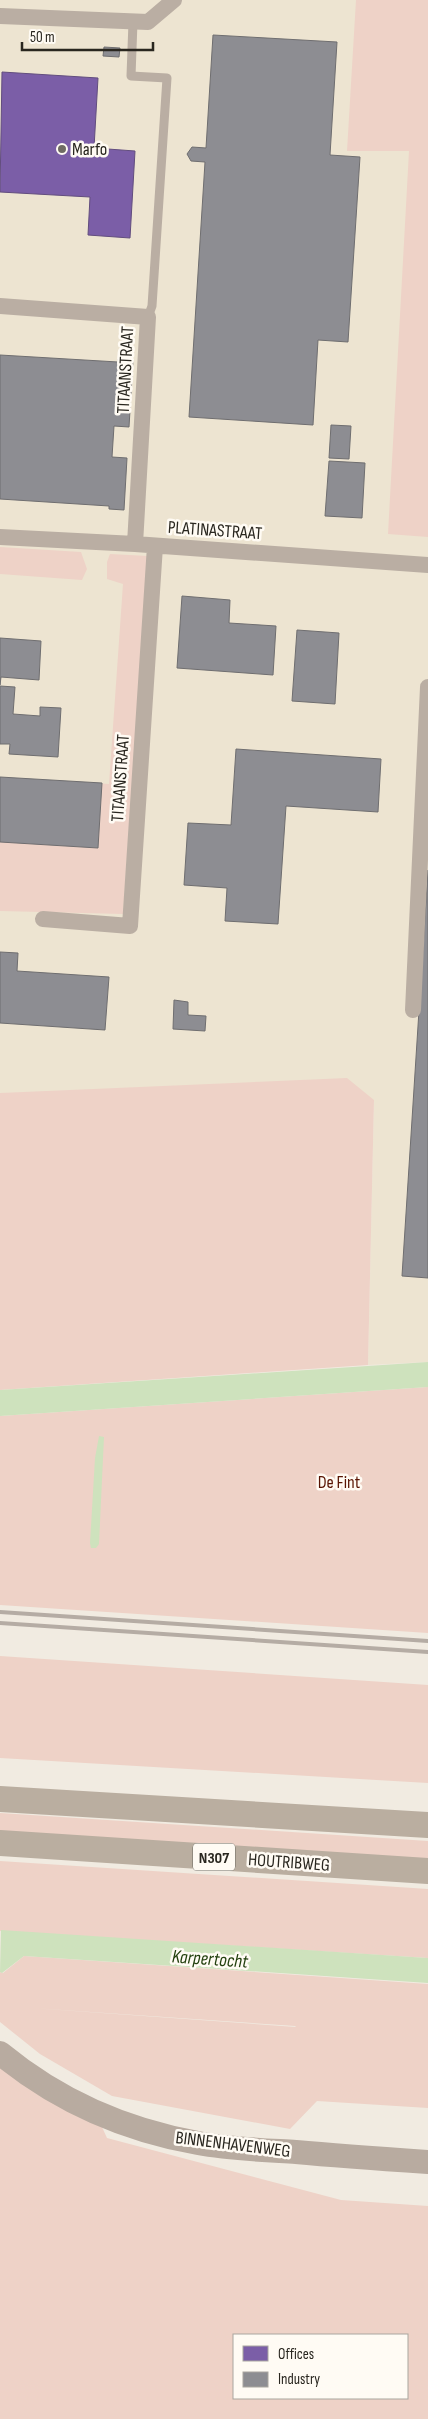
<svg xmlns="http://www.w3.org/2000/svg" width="428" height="2419" font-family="'Sofia Sans Condensed',sans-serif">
<rect width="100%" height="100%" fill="#f1ebe1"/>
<path fill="#ede4d1" d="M0,0H428V1362L368,1365L374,1100L0,1102Z"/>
<path fill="#eed2c7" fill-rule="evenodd" d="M356,0H428V537L388,534L409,151H347Z
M0,547L81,552L87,569L82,580L0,574Z
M110,554L148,556L123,914L0,911V777L109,784L123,584L107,579V562Z
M347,1078L374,1100L368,1365L0,1390V1093Z
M428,1387V1633L0,1605V1416Z
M0,1656L428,1685V1783L0,1758Z
M0,1813L428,1841V1861L0,1834Z
M0,1861L428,1889V1958L0,1931Z
M24,1956L428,1984V2108L317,2101L290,2129L112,2096L40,2054L0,2022V1972L3,1973ZM32,2008L295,2026L296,2027Z
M0,2066L78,2115L102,2127L107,2138L341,2200L428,2206V2419H0ZM234,2335H407V2398H234Z"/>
<path fill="#cee2bd" d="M428,1362V1387L0,1416V1390Z
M99,1436L104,1437L99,1544L96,1548H91L90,1543L95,1458Z
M1,1930L428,1958V1983L24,1956L2,1973L0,1972Z"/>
<path fill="#7b5ea7" stroke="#624d7e" d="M2,72L98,78L94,148L135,151L130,238L88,235L90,197L0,192Z"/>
<path fill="#8d8d92" stroke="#6f6e70" d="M213,35L337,42L330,155L360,157L348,342L318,340L313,425L189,417L205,162L191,161L187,154L192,147L206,148Z
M104,47L120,48L119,57L103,56Z
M0,355L118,362V359L133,360L129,427L114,426L112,457L127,458L124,510L109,509V506L0,499Z
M331,425L351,426L349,459L329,458Z
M329,461L365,463L362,518L325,516Z
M182,596L230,600L229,623L276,626L273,675L177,668Z
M297,630L339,633L335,704L292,701Z
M0,638L41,641L39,680L1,677L0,685Z
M0,686L15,687L13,714L40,716V707L61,708L58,757L9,754L10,744H0Z
M236,749L381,759L378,812L286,806L278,924L225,921L227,888L184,885L188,823L231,825Z
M0,777L102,783L98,848L0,842Z
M428,870V1278L402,1276Z
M0,952L18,953L17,971L109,977L105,1030L0,1023Z
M174,1000L188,1002V1015L206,1016L205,1031L173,1029Z"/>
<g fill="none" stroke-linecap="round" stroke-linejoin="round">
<path stroke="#baaea3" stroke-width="9" d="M133,22L131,76L167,78L152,306L148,317"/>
<path stroke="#baaea3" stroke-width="16" d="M0,16L148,22L174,0
M0,306L148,317L135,544
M0,537L135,544L428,565
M43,919L130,926L155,546
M413,1010L428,687"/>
<path stroke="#b8aba0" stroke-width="24" d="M0,2053C57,2100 125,2130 198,2143C230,2149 263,2150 296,2152C340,2156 384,2159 428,2162"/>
<path stroke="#baaea0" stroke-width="26" d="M0,1799L428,1825
M0,1843L428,1871"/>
<path stroke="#b5aca4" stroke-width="4" d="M0,1612L428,1641
M0,1623L428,1652"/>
</g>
<circle fill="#6f6b63" stroke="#fffbf4" stroke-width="2" cx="62" cy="149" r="5"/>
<g text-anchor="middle" stroke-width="5" stroke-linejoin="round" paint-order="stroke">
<rect fill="#fffbf4" stroke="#69665f" stroke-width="1" x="193" y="1843.5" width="42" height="27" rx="4"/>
<g font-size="16" font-weight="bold" fill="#29261f">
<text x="214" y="1863">N307</text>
</g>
<g font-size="18" fill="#29261f" stroke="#fffbf4" text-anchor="start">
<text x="72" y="155">Marfo</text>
</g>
<g font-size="18" fill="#29261f" stroke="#fffbf4">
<text transform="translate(125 370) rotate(-87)" y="6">TITAANSTRAAT</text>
<text transform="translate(215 530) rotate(4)" y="6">PLATINASTRAAT</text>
<text transform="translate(120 778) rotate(-86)" y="6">TITAANSTRAAT</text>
<text transform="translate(289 1862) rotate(4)" y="6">HOUTRIBWEG</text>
<text transform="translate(233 2144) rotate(7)" y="6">BINNENHAVENWEG</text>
</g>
<g font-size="18" fill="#591403" stroke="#fffbf4">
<text x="339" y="1488">De Fint</text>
</g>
<g font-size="19" font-style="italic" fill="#23400e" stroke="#fffbf4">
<text transform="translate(210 1958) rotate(4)" y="7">Karpertocht</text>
</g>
</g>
<rect x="233" y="2334" width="175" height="65" fill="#fffbf4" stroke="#a9a69f"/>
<rect x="243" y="2346" width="25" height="15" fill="#7b5ea7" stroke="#a9a69f"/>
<text x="278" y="2359" font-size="15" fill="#29261f">Offices</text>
<rect x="243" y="2372" width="25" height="15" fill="#8d8d92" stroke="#a9a69f"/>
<text x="278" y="2384" font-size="15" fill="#29261f">Industry</text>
<path d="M22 42v8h131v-8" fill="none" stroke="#29261f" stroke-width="2.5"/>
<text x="30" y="42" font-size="15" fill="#29261f" stroke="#fffbf4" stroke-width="4" paint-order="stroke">50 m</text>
</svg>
